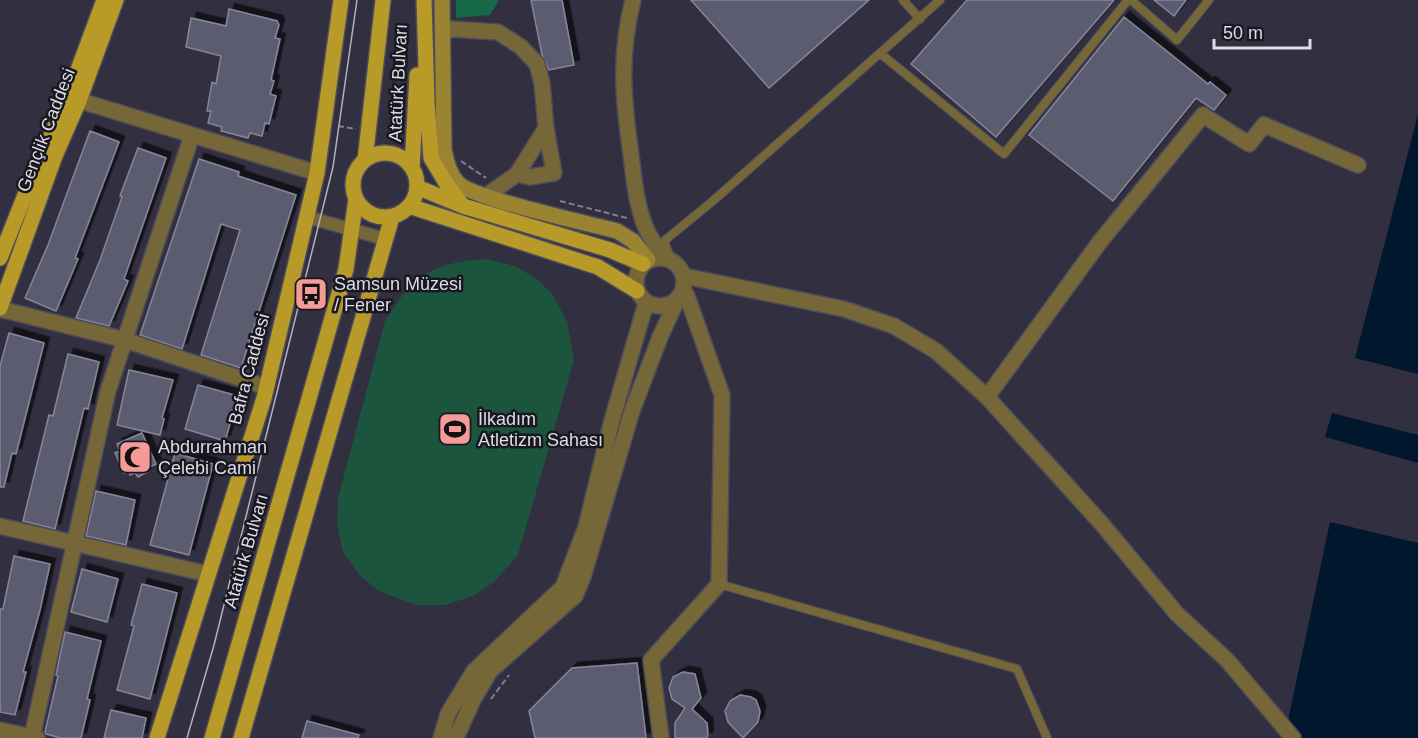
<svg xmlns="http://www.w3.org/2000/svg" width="1418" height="738" font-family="Helvetica,sans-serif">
<defs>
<filter id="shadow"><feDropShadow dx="5.5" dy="-5.5" stdDeviation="0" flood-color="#0009"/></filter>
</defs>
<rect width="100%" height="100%" fill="#312f40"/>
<path fill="#1b553d" d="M485,259L515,266L537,279L552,294L567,321L574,360L518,555L494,582L473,596L445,605H416L381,592L360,576L343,552L337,524L338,498L385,321C413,275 431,263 485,259Z"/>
<path fill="#156949" d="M456,0H499L490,15L456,18Z"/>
<path fill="#00172d" d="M1418,114V374L1355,358Z
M1332,413L1418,435V463L1325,437Z
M1330,522L1418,543V738H1293L1286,730Z"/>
<path fill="#5c5c6f" stroke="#868599" stroke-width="1.5" filter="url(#shadow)" d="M531,0H562L574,65L549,70L542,55Z
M691,0H869L769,88Z
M967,0H1114L996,137L911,64Z
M1154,0H1186L1174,16Z
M229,9L277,21L279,25L275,38L280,39L271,80L274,81L270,94L276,96L269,124L265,123L262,136L250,133L248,138L221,131L222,127L208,123L211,111H207L212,82L216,84L221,56L186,47L191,18L226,26Z
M1124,17L1208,84L1210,82L1226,95L1214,110L1196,98L1113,201L1029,135Z
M90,131L119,142L75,258L78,259L56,311L25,298L48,245Z
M138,148L166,158L124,279L128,281L109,326L76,318L100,260L122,197L120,196Z
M199,159L239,172L238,176L296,195L241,368L201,355L240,230L221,224L182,349L140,335Z
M9,333L44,343L16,454L12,453L4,487H0V366Z
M68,354L99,362L88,409L84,408L55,529L23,521L49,415L53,416Z
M129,370L173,380L162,418L164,419L160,435L117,425Z
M198,385L238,396L225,441L185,429Z
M142,433L156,464L147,468V472L138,477L135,473L130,475L129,471L124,473L115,453L120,451L117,444Z
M175,453L213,464L189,555L150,545Z
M96,491L135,500L126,545L86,536Z
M14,556L50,564L40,610L23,672H26L15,715L0,712V609H3Z
M82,569L118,579L107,622L71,612Z
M142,584L177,593L150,699L117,690L134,626L131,625Z
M65,632L101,641L87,699L90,700L81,738H61L46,734L45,732L58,676L56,675Z
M637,663L646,738H535L529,711L572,668Z
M683,672L695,674L701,698L692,709L707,723L708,734L707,738H675V723L685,708L672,699L669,688L673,677Z
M740,695L751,697L756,700L760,711L758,722L743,738L728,722L725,711L730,701Z
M111,710L146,718L142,738H104Z
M307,721L359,735L358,738H302Z"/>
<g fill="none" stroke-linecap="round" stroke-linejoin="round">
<g stroke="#4d4b5b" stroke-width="10">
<path id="service" d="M903,0L920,19
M1131,0L1177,40L1209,0
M881,54L1004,154L1128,0
M671,260L664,241L714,200L940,0
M719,584L1017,669L1047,738"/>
</g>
<g stroke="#4d4b5b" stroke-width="15">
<path id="pedestrian" d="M307,217L385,239"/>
</g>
<g stroke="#4d4b5b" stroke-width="18">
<path id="minor" d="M633,0C619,56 623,98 631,155C634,179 636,203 645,226C649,237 658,248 664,258
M443,35L450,29L498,32L521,47L537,64L542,83L546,128L517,174L486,196
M68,97L317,173
M517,174L530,177L554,173L546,128
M684,282L689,277L844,309L894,326L936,351L987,397L1101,523L1177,614L1227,660L1293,738
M0,309L125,340L266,387
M987,397L1099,243L1203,115L1249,144L1264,125L1358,165
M0,526L208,574
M0,730L37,738
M32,737L108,391L192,135
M661,738L651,660L719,584L722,395L687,296L683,290"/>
</g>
<g stroke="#4d4b5b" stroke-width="18">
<path id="tertiary" d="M636 282a24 24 0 1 1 48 0a24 24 0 1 1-48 0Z
M441,738L448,714L474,671L563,587L586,527L612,420L646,303
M456,738L473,700L490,671L575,596L583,577L632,411L660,337L679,296"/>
</g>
<g stroke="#4d4b5b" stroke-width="18">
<path id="secondary" d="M442,0L444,149C446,161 449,174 458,183C471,198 590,224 617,231L633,241L648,260"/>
</g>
<g stroke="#4d4b5b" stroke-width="18">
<path id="primary" d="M424,0L427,101L431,158L446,183L463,206
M353 185a32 32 0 1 1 64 0a32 32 0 1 1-64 0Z
M365,160L383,0
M412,168L417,75
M417,187L463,206L610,250L643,264
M409,206L598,267L637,291
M0,258L25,195L68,97L104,0
M0,308L55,156L79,101L116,0
M157,738L264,398L317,173L341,0
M212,738L346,269L356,199
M241,738L392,217"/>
</g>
<path stroke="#817f8e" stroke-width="2" stroke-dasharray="6 3" stroke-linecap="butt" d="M338,126L356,129
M461,161L486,178
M560,201L627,218
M491,699L509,675"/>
<use href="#service" stroke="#756737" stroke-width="8"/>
<use href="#pedestrian" stroke="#756737" stroke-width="12"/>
<use href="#minor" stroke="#756737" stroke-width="15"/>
<use href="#tertiary" stroke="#756737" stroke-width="15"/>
<use href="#secondary" stroke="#9a8432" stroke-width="15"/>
<use href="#primary" stroke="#b79a28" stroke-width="15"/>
<path stroke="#b3b2be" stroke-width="1.5" d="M187,738L214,645L333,167L357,0"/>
</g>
<defs>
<g id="bus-square" transform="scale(1.725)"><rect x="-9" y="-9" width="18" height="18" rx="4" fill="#f59b97" stroke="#191820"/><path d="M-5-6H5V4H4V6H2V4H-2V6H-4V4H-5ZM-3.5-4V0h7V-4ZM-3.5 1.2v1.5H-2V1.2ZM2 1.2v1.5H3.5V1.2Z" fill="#111"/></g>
<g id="stadium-square" transform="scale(1.725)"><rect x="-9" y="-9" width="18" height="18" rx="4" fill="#f59b97" stroke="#191820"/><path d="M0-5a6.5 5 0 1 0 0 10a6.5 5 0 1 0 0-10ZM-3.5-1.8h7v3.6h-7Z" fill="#111"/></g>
<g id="mosque-square" transform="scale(1.725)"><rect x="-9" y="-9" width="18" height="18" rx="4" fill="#f59b97" stroke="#191820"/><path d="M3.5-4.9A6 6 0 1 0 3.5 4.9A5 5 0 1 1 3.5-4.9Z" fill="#111"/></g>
</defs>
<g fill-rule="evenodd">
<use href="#bus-square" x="311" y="294"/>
<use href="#stadium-square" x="455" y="429"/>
<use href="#mosque-square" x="135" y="457"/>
</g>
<g text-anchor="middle" stroke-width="5" stroke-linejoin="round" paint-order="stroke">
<g font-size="18" fill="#dddce7" stroke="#191820">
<text transform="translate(398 83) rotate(-87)" y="6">Atatürk Bulvarı</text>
<text transform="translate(46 130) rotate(-69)" y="6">Gençlik Caddesi</text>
<text transform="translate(249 369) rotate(-75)" y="6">Bafra Caddesi</text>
<text transform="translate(246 551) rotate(-74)" y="6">Atatürk Bulvarı</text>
</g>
<g font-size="18" fill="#dddce7" stroke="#191820" text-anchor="start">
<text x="334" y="290">Samsun Müzesi<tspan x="334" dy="21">/ Fener</tspan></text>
<text x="478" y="425">İlkadım<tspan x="478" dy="21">Atletizm Sahası</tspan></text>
<text x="158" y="453">Abdurrahman<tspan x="158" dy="21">Çelebi Cami</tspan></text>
</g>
</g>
<path d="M1214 39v9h96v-9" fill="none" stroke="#dddce7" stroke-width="3"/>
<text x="1223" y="39" font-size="18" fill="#dddce7" stroke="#191820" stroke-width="4.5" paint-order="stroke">50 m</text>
</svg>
